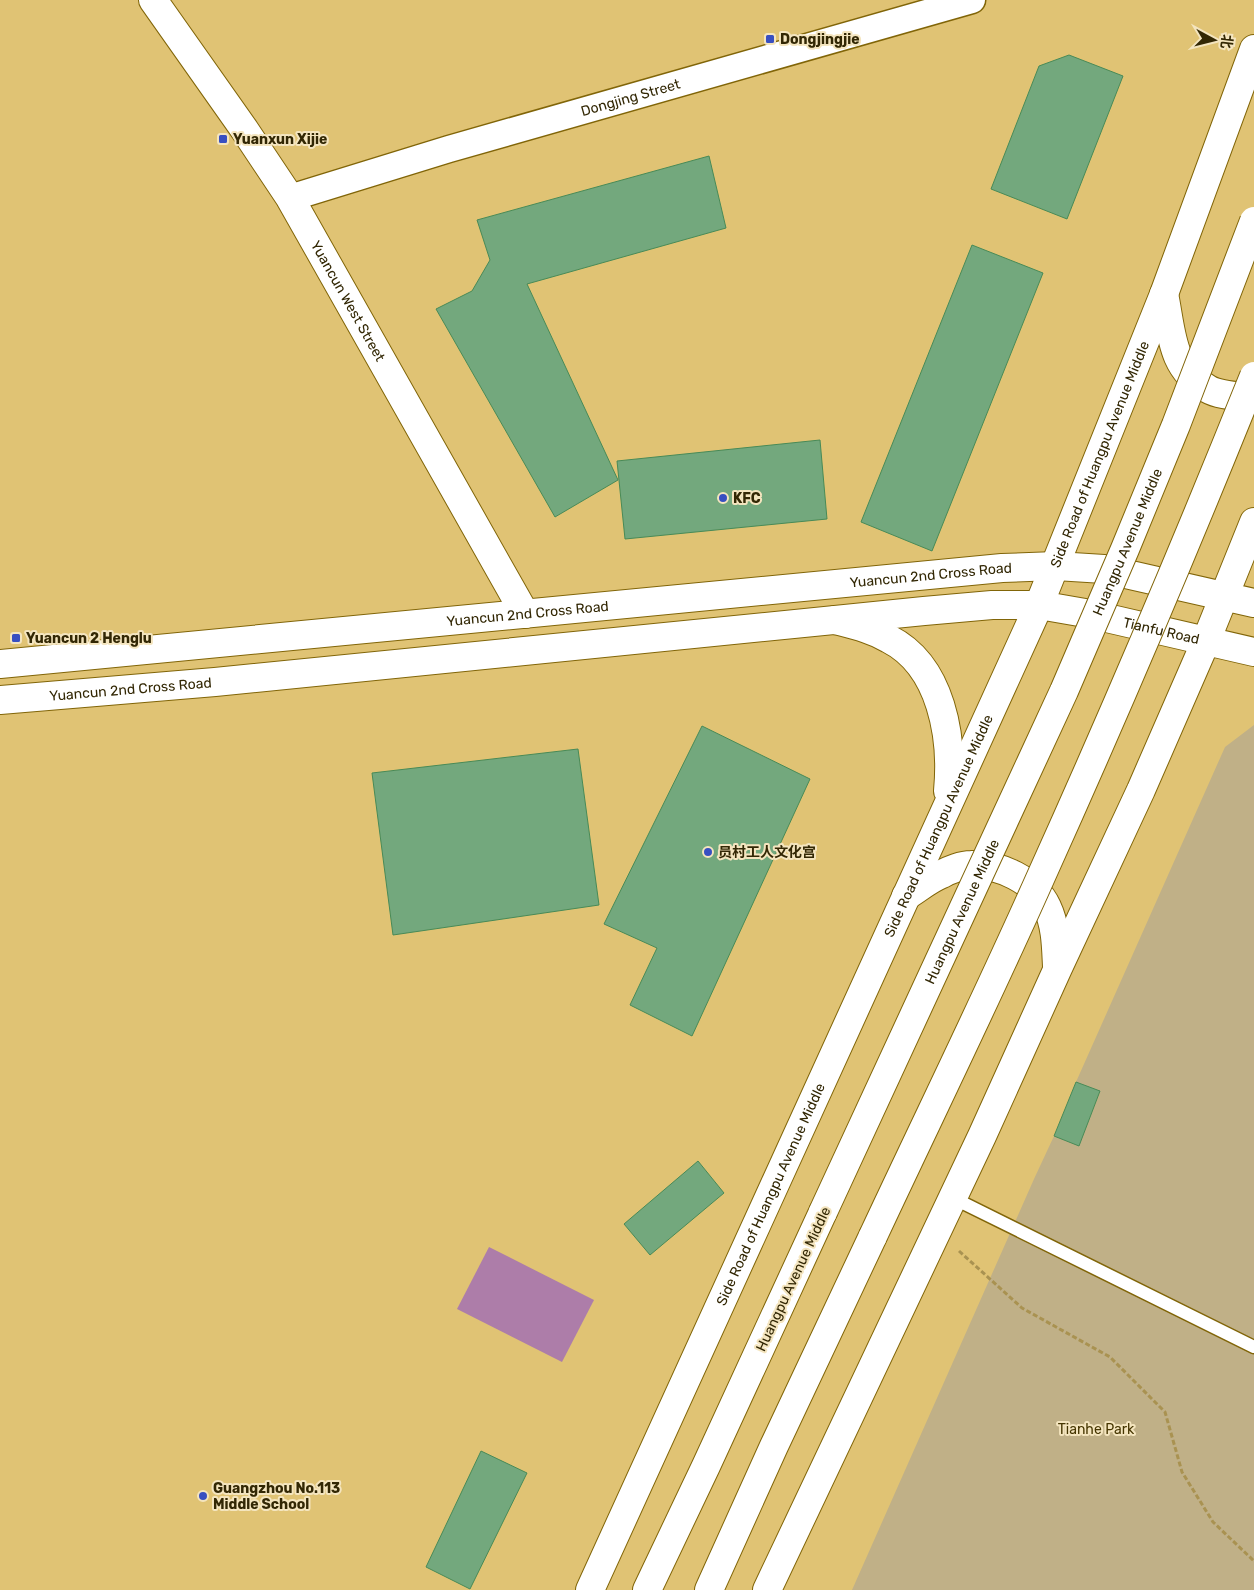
<svg xmlns="http://www.w3.org/2000/svg" width="1254" height="1590" font-family="Rubik,'Noto Sans SC',sans-serif">
<rect width="100%" height="100%" fill="#e0c374"/>
<path fill="#c0b087" d="M1254,725V1590H852L1034,1179L1054,1136L1079,1145L1100,1092L1076,1082L1225,747Z"/>
<path fill="#ad7da9" d="M489,1247L594,1300L562,1362L457,1309Z"/>
<path fill="#73a87d" stroke="#488a57" d="M1069,55L1123,76L1067,219L991,189L1039,66Z
M709,156L726,228L527,284L618,480L555,517L436,309L472,291L490,260L477,220Z
M972,245L1043,273L932,551L861,522Z
M820,440L827,519L625,539L617,461Z
M702,726L810,779L692,1036L630,1005L657,948L604,924Z
M578,749L599,905L393,935L372,773Z
M1076,1082L1100,1091L1079,1146L1054,1136Z
M698,1161L724,1193L650,1255L624,1224Z
M481,1451L527,1473L470,1589L426,1567Z"/>
<g fill="none" stroke-linecap="round" stroke-linejoin="round">
<g stroke="#816508" stroke-width="15">
<path id="service" d="M953,1198L1254,1347"/>
</g>
<g stroke="#816508" stroke-width="29">
<g id="minor">
<path id="s1" d="M290,198L449,149L972,0"/>
</g>
</g>
<g stroke="#816508" stroke-width="30">
<g id="tertiary">
<path id="s2" d="M153,0L244,129L290,198L525,614"/>
<path id="s3" d="M0,664L1002,568L1056,566"/>
<path id="s4" d="M0,700L215,682L924,611L992,605H1039"/>
</g>
</g>
<g stroke="#816508" stroke-width="30">
<g id="secondary">
<path d="M1164,294C1172,332 1170,368 1208,389C1220,396 1241,396 1254,398"/>
<path d="M1056,566L1104,569L1254,603"/>
<path id="s5" d="M1039,605L1085,613L1254,652"/>
<path d="M835,620C854,625 872,629 889,639C942,666 953,738 948,791"/>
<path d="M906,896C918,889 929,879 942,874C949,870 962,865 971,865C1000,864 1034,880 1047,907C1056,926 1056,946 1057,967"/>
<path id="s6" d="M590,1590L1039,605L1164,294L1254,49"/>
<path d="M767,1590L982,1136L1058,968L1141,790L1206,641L1254,522"/>
</g>
</g>
<g stroke="#816508" stroke-width="30">
<path id="primary" d="M647,1590L706,1466L823,1212
M709,1590L774,1446L873,1236"/>
</g>
<path stroke="#a99251" stroke-width="3" stroke-dasharray="5 2.5" stroke-linecap="butt" d="M959,1251L1022,1308L1110,1357L1165,1412L1182,1472L1213,1522L1254,1561"/>
<use href="#service" stroke="#fff" stroke-width="12"/>
<use href="#minor" stroke="#fff" stroke-width="26"/>
<use href="#tertiary" stroke="#fff" stroke-width="28"/>
<use href="#secondary" stroke="#fff" stroke-width="28"/>
<use href="#primary" stroke="#fff" stroke-width="28"/>
<g stroke="#816508" stroke-width="30" stroke-linecap="butt">
<g id="primary-bridge">
<path id="s7" d="M823,1212L1064,691L1125,549L1176,425L1254,221"/>
<path d="M873,1236C930,1114 989,994 1043,872C1117,708 1187,543 1254,376"/>
</g>
</g>
<use href="#primary-bridge" stroke="#fff" stroke-width="28"/>
</g>
<g fill="#384fc1" stroke="#f4e5bf" stroke-width="2">
<rect x="765" y="34" width="10" height="10" rx="2.5"/>
<rect x="218" y="134" width="10" height="10" rx="2.5"/>
<circle cx="723" cy="498" r="5"/>
<rect x="11" y="633" width="10" height="10" rx="2.5"/>
<circle cx="708" cy="852" r="5"/>
<circle cx="203" cy="1496" r="5"/>
</g>
<g text-anchor="middle" stroke-width="4" stroke-linejoin="round" paint-order="stroke">
<g font-size="14" font-weight="bold" fill="#322704" stroke="#f4e5bf" text-anchor="start">
<text x="780" y="44">Dongjingjie</text>
<text x="233" y="144">Yuanxun Xijie</text>
<text x="733" y="503">KFC</text>
<text x="26" y="643">Yuancun 2 Henglu</text>
<text x="718" y="857">员村工人文化宫</text>
<text x="213" y="1493">Guangzhou No.113<tspan x="213" dy="16">Middle School</tspan></text>
</g>
<g font-size="14" fill="#322704" stroke="#f4e5bf">
<text dy="5" stroke="none"><textPath href="#s1" startOffset="355">Dongjing Street</textPath></text>
<text dy="5" stroke="none"><textPath href="#s2" startOffset="359">Yuancun West Street</textPath></text>
<text dy="5" stroke="none"><textPath href="#s6" startOffset="1245">Side Road of Huangpu Avenue Middle</textPath></text>
<text dy="5" stroke="none"><textPath href="#s7" startOffset="736">Huangpu Avenue Middle</textPath></text>
<text dy="5" stroke="none"><textPath href="#s3" startOffset="935">Yuancun 2nd Cross Road</textPath></text>
<text dy="5" stroke="none"><textPath href="#s3" startOffset="530">Yuancun 2nd Cross Road</textPath></text>
<text dy="5" stroke="none"><textPath href="#s5" startOffset="125">Tianfu Road</textPath></text>
<text dy="5" stroke="none"><textPath href="#s4" startOffset="131">Yuancun 2nd Cross Road</textPath></text>
<text dy="5" stroke="none"><textPath href="#s6" startOffset="840">Side Road of Huangpu Avenue Middle</textPath></text>
<text dy="5" stroke="none"><textPath href="#s7" startOffset="331">Huangpu Avenue Middle</textPath></text>
<text dy="5" stroke="none"><textPath href="#s6" startOffset="435">Side Road of Huangpu Avenue Middle</textPath></text>
<text transform="translate(793 1279) rotate(-65)" y="5">Huangpu Avenue Middle</text>
</g>
<g font-size="14" fill="#453501" stroke="#f4e5bf">
<text x="1096" y="1434">Tianhe Park</text>
</g>
</g>
<g transform="translate(1214 40) rotate(97)" stroke="#f4e5bf" stroke-width="4" paint-order="stroke">
<path d="M0-4L9 19L0 12L-9 19Z" fill="#322704"/>
<text y="-8" font-size="14" font-weight="bold" text-anchor="middle" fill="#322704">北</text>
</g>
</svg>
